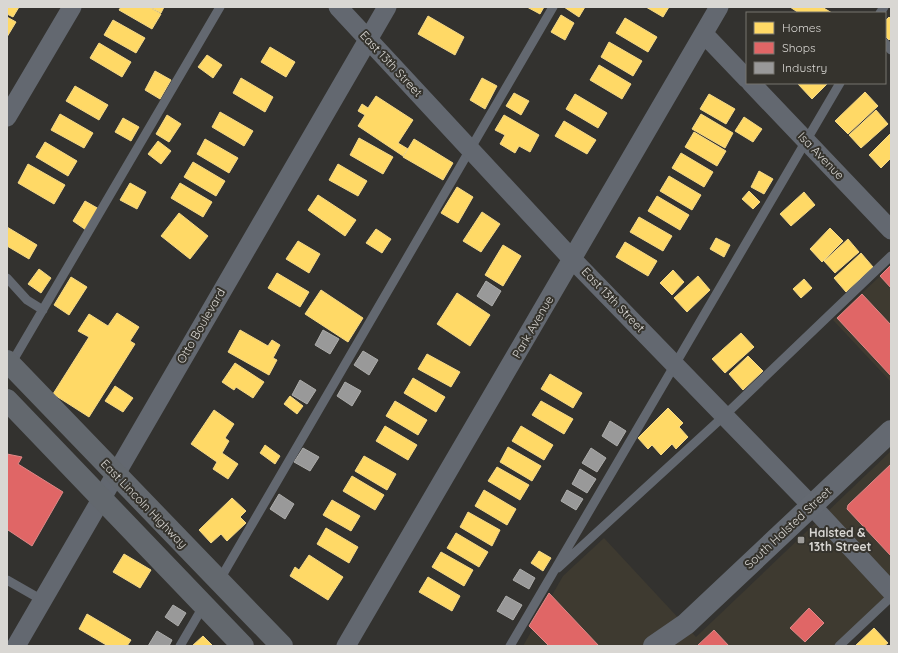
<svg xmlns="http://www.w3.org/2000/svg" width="898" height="653" font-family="Quicksand,sans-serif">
<rect width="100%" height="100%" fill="#33322f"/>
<path fill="#3e3a30" d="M891,266V382L833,320Z
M891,451V596L838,646H523L563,576L604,538L696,637Z"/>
<path fill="#ffd966" stroke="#f4d887" d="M7,7H19L13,17L7,14Z
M121,7H149L161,14L152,29L119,10Z
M150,7H164L161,13Z
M527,7H544L540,14Z
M564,7H585L579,17Z
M646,7H669L663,17Z
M790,7H822L832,13H799Z
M561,15L574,23L565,40L551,32Z
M428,16L464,37L455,55L418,34Z
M7,17L16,22L7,37Z
M889,17L891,19V38L889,40L885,36V21Z
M625,18L657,37L648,52L616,33Z
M113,20L145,38L136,53L104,35Z
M609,42L642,61L633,76L601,57Z
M99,43L131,62L122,77L90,58Z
M270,47L295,62L286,77L261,62Z
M207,55L222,65L213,78L198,67Z
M599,65L631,84L622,99L590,80Z
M155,71L171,80L160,99L145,90Z
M241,78L273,97L265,112L233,93Z
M482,78L497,86L485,109L470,100Z
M799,83H828L812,99L798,84Z
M75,86L108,105L99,120L66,101Z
M865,92L878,106L848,134L835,121Z
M514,93L529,101L521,115L506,106Z
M575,94L607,113L598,128L566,109Z
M709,94L735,109L726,124L700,109Z
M376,96L413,120L398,143L408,149L403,156L358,126L365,115L358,111L362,104L368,108Z
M876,110L888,124L861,148L849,135Z
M220,112L253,131L244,146L212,127Z
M60,114L93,133L84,148L51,130Z
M701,114L733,133L725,148L692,129Z
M167,115L181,124L169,142L156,134Z
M504,115L539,135L530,152L519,146L515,153L500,144L505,135L495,130Z
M744,117L762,129L753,142L735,131Z
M123,118L139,127L131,141L115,132Z
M564,121L596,140L587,154L555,136Z
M694,132L726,151L717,166L685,147Z
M891,133V158L881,168L869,155Z
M359,138L393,157L383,174L350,155Z
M205,139L238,158L229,173L197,154Z
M414,139L453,163L443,180L403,157Z
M158,141L171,151L161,164L148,154Z
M45,142L77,161L68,176L36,157Z
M681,153L713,172L704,187L672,168Z
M193,162L225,181L216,196L184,177Z
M28,164L65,185L54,204L18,183Z
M338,164L367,181L358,196L329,180Z
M759,171L773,179L764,194L751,187Z
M669,176L701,195L692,210L660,191Z
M130,183L146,192L137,209L120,200Z
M180,183L212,202L203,217L171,198Z
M457,187L473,197L458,223L441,213Z
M749,191L760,202L753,209L742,199Z
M804,192L815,205L791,226L780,214Z
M318,195L356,220L345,236L308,210Z
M657,196L689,215L680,230L648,211Z
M85,201L99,209L86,230L73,221Z
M482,212L500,224L481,252L463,241Z
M179,213L208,236L190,259L161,236Z
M639,217L672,236L663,251L630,232Z
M7,227L37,245L29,259L7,246Z
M830,228L843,241L822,262L810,249Z
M376,229L391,239L382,253L366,243Z
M716,238L730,245L724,257L710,249Z
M848,239L859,252L835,273L824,261Z
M298,241L320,254L309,273L286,259Z
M625,242L657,261L648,276L616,257Z
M503,245L521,256L503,286L485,275Z
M861,253L873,267L846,292L834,278Z
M39,269L51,278L41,293L28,284Z
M673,270L684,282L672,295L660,283Z
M277,273L309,292L300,307L268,288Z
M698,276L710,290L687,312L674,298Z
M71,277L87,287L69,315L54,305Z
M804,279L812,288L801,298L793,289Z
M321,290L363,318L348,342L305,314Z
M457,293L490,315L470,346L437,324Z
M117,313L139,327L130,341L135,344L89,417L53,394L89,337L78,331L89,314L108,326Z
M240,330L268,346L272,340L280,345L273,358L277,360L269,375L228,352Z
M741,333L754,347L725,373L712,359Z
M427,354L460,372L451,387L418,369Z
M748,356L763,371L743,390L729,374Z
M235,363L264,382L253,398L236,387L234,390L222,382Z
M550,374L582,393L573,408L541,389Z
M413,378L445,397L436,412L404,393Z
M115,386L133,398L123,412L105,401Z
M290,396L303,406L297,414L284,404Z
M395,401L427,420L418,435L386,416Z
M541,401L573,419L564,434L532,415Z
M668,408L683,423L679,427L688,437L676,449L672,444L661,455L652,445L648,449L638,438Z
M214,410L234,424L225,438L229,441L222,453L238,464L228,479L213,469L217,462L191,444Z
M385,426L417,445L408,460L376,441Z
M521,426L553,445L544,460L512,441Z
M265,445L280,456L275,464L260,453Z
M508,447L541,466L532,481L500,462Z
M364,456L396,474L387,490L355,471Z
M497,467L529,485L520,500L488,481Z
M352,476L384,495L375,510L343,491Z
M484,490L516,509L507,525L475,506Z
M232,498L246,511L240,517L246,523L227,541L221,534L211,543L199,530Z
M332,500L360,516L351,531L323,515Z
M468,512L500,530L492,546L460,527Z
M326,528L358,547L349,563L317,544Z
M456,533L488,552L479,567L447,548Z
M539,551L551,558L543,571L531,563Z
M441,552L473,570L464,586L432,567Z
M124,554L151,570L140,588L113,572Z
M309,555L343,577L328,600L290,576L295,567L299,570Z
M428,577L460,596L452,611L419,592Z
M87,614L131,640L127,646H108L79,629Z
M874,628L888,643L884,646H855Z
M203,636L213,646H192Z"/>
<path fill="#e06666" stroke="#de8887" d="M890,266L891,267V288L880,276Z
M862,294L891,325V376L837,318Z
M7,454L22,457L18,464L63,492L32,546L8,530L7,531Z
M891,464V556L847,509L848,505Z
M549,593L599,646H549L529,626Z
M809,608L824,623L805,642L790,628Z
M714,630L729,646H697Z"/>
<path fill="#999" stroke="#acacaa" d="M486,281L501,291L492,306L477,296Z
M323,330L339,339L330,354L315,345Z
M363,351L378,360L369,375L354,365Z
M300,380L316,390L307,404L292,395Z
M345,382L361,391L352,406L337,396Z
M610,421L626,431L617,446L602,436Z
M303,448L319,457L310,471L294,462Z
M591,448L606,458L597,472L582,463Z
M580,469L596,479L587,493L572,484Z
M567,490L583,499L576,510L561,501Z
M279,494L294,504L285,519L270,509Z
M520,569L535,578L529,589L513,580Z
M506,596L522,605L513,620L497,611Z
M173,605L186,613L178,626L165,617Z
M157,631L172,640L169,646H148Z"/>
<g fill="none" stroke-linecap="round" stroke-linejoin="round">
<path stroke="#636870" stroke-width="9" d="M880,13L884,7
M885,43L891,50
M7,278L27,300L43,310
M11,364L220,7
M558,568L724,416L891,256
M7,580L42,600
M219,581L553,7
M180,646L204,605
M510,646L840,83
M839,646L891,597"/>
<path stroke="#636870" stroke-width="19" d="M338,7L572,259L812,506L891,591
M704,34L747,79
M751,83L891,230
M7,117L72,7
M16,646L387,7
M346,646L719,7"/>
<path stroke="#646971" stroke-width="22" d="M654,646L686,624L891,431"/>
<path stroke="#63686e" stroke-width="22" d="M7,361L282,646
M7,400L243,646"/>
</g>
<rect fill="#9f9d9a" stroke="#35332d" stroke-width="1.5" x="797" y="536" width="8" height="8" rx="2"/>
<g text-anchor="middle" stroke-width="4" stroke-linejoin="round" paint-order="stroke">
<g font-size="12" fill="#d9d7d3" stroke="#35332d">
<text transform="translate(391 64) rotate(47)" y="4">East 13th Street</text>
<text transform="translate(821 156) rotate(46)" y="4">Isa Avenue</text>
<text transform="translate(613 300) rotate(46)" y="4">East 13th Street</text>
<text transform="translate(201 326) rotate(-60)" y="4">Otto Boulevard</text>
<text transform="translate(533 327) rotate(-60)" y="4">Park Avenue</text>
<text transform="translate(144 504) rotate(46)" y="4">East Lincoln Highway</text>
<text transform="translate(788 528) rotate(-43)" y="4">South Halsted Street</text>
</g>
<g font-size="12" font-weight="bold" fill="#d9d7d3" stroke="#35332d" text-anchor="start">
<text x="809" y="537">Halsted &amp;<tspan x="809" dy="14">13th Street</tspan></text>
</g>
</g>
<rect width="898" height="653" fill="none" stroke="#d9d7d3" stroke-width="16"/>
<rect x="746" y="12" width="140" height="72" fill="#35332d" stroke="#77756f"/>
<rect x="754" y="22" width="20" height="12" fill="#ffd966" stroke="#77756f"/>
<text x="782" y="32" font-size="12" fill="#d9d7d3">Homes</text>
<rect x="754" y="42" width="20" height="12" fill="#e06666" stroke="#77756f"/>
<text x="782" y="52" font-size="12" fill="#d9d7d3">Shops</text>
<rect x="754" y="62" width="20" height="12" fill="#999999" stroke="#77756f"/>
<text x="782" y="72" font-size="12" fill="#d9d7d3">Industry</text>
</svg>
